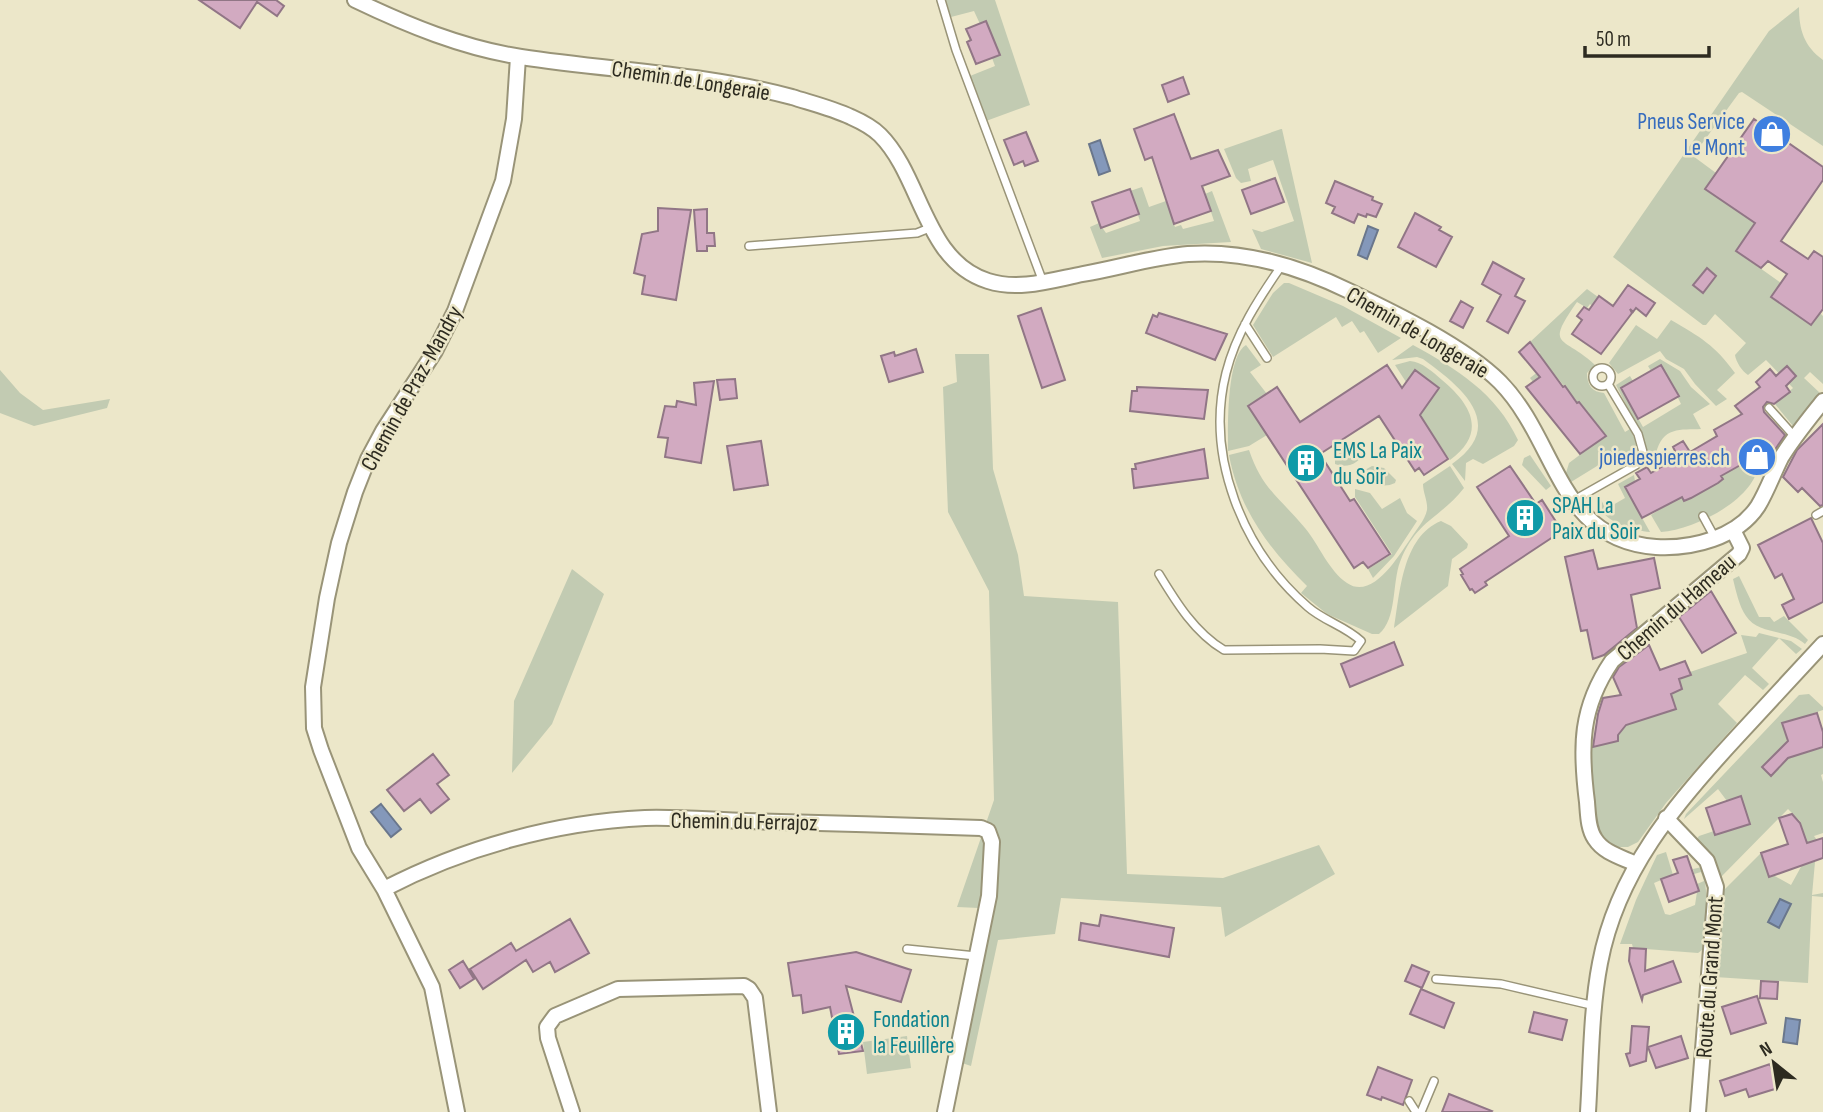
<svg xmlns="http://www.w3.org/2000/svg" width="1823" height="1112" font-family="'Sofia Sans Condensed',sans-serif">
<rect width="100%" height="100%" fill="#ece7c9"/>
<path fill="#c2cbb2" d="M945,0H995L1030,105L986,121L970,76L995,66L992,58L999,55L986,21L980,24L974,11L951,17Z
M1799,7C1799,30 1804,46 1823,60V146L1742,92L1739,93L1693,156L1716,173L1706,189L1766,231L1736,251L1781,283L1811,325L1820,313L1823,316V384L1810,372L1804,378L1820,393L1793,426L1775,404L1793,388L1766,360L1748,375C1742,371 1736,362 1735,355L1746,343L1715,314L1706,325H1703L1613,257L1769,31Z
M1281,129H1282L1312,263L1261,249L1252,229L1262,232L1294,221L1273,160L1248,169L1251,181L1241,183L1236,178L1224,149Z
M1142,187L1149,207L1166,201L1175,227L1181,225L1183,229L1214,221L1205,194L1212,191L1231,242L1163,246L1102,258L1090,227L1099,223L1106,233L1140,221L1130,191Z
M1284,283H1289L1343,306L1401,338L1378,353L1364,331L1360,333L1352,321L1342,327L1336,317L1273,357L1253,325L1273,293Z
M1587,289L1598,297L1592,306L1590,304L1587,308L1577,302C1544,349 1563,335 1595,365L1587,373C1587,385 1592,392 1604,393L1625,432L1630,429C1639,445 1639,457 1623,467L1615,455L1571,482L1566,473L1569,463L1605,436L1551,370L1533,382L1530,378L1544,367L1536,357L1540,353L1530,342Z
M1671,320C1700,337 1715,345 1735,373L1717,390L1727,399L1716,406L1695,384L1684,369L1666,359L1660,351L1618,374L1609,363L1636,325L1657,339Z
M1246,345L1261,365L1250,372L1267,394L1248,406L1267,435L1249,446L1228,451C1228,429 1226,357 1246,345Z
M1413,345C1457,369 1496,393 1518,440L1514,446L1483,464L1473,459L1466,463L1465,481L1452,464C1509,424 1460,386 1423,359L1417,357L1392,360Z
M955,354H989L993,469L1018,555L1024,596L1118,602L1127,874L1223,878L1319,845L1335,874L1225,937L1221,907L1061,898L1055,934L998,940L971,1066L950,1059L979,908L957,907L994,800L989,591L948,512L943,387L957,382Z
M1660,359L1680,371L1691,387L1710,404L1693,414L1701,429C1681,430 1662,426 1656,454L1643,461L1645,443L1616,385L1630,376L1633,381L1621,388L1643,427L1681,404L1662,366L1651,371L1648,366Z
M1410,361C1422,362 1433,372 1442,380C1472,405 1487,433 1450,460L1406,394L1415,370L1406,382L1395,365Z
M0,370L20,393L43,410L110,399L107,408L34,426L0,413Z
M1359,445L1365,447L1366,450C1360,463 1348,469 1335,464V458C1341,450 1348,445 1359,445Z
M1249,450C1262,489 1280,498 1305,528C1319,545 1329,571 1347,583C1373,601 1399,555 1411,538C1416,530 1425,520 1427,510C1428,501 1423,493 1423,484L1450,466L1464,488C1441,518 1416,520 1400,562C1392,583 1397,619 1379,634H1372L1327,614L1301,593L1307,586C1269,549 1239,509 1229,455Z
M1530,455L1551,486L1546,490L1522,465L1524,458Z
M1753,458L1758,467C1752,501 1693,530 1661,532L1651,515L1681,496L1691,498L1723,479L1720,475Z
M1372,466L1384,468L1396,480L1395,483C1383,489 1368,484 1363,471Z
M1634,475L1635,481L1625,487L1650,532C1631,530 1594,520 1599,496L1606,509L1625,498L1618,484Z
M1355,489L1370,493L1382,509L1400,498L1407,513L1417,521L1394,556L1373,578L1368,569L1392,554L1355,497Z
M1441,521L1451,526L1468,544L1467,548L1452,559L1448,586L1394,628C1400,593 1402,537 1441,521Z
M572,569L604,594L552,724L512,773L514,701Z
M1739,576L1759,617H1770L1774,622L1784,616L1808,640L1805,644C1788,629 1758,635 1746,616C1739,606 1736,591 1733,579Z
M1759,633L1791,641L1802,649L1796,654L1779,638L1752,668L1769,684L1763,690L1745,675L1718,704L1737,723L1666,803L1638,842L1628,847H1618L1610,844L1599,835L1589,748L1618,740V735L1626,725L1676,709L1671,694L1682,689L1679,679L1690,675V672L1747,653L1741,635L1756,637Z
M1809,694L1823,707V710L1782,724L1792,756L1823,747V774L1821,775L1823,782V833L1814,836L1817,840L1812,895L1823,893V897L1812,896L1808,983L1715,977L1721,893L1761,853L1769,876L1773,875L1791,885L1813,845L1797,836L1804,833L1800,821L1788,809L1720,878L1696,840L1699,836L1714,831L1715,835L1727,801L1718,789L1684,819L1686,814L1799,695Z
M1666,852L1673,875L1654,883L1665,914L1670,915L1695,905L1697,892L1699,891L1697,884L1704,881L1701,872L1694,874L1693,869L1702,867L1704,871L1707,901L1702,950L1698,953L1633,948L1632,944H1620L1636,900L1657,855Z
M907,1036L911,1068L867,1074L863,1042Z"/>
<path fill="#8498ba" stroke="#6a778c" stroke-width="2" d="M1100,140L1110,171L1099,175L1089,144Z
M1368,226L1378,230L1367,259L1358,255Z
M381,804L401,829L391,837L371,812Z
M1780,899L1791,904L1779,928L1768,922Z
M1786,1018L1800,1020L1797,1044L1783,1042Z"/>
<path fill="#d2aac1" stroke="#917686" stroke-width="2" d="M199,0H276L284,6L277,16L257,2L240,28Z
M986,21L1000,55L976,64L967,42L971,40L966,29Z
M1183,77L1189,94L1168,102L1162,85Z
M1174,114L1191,159L1218,150L1230,176L1202,186L1211,211L1174,224L1152,157L1145,160L1134,129Z
M1754,119L1823,167V180L1781,241L1808,259L1814,251L1823,257V309L1811,325L1771,297L1787,274L1768,261L1761,268L1736,251L1755,223L1705,189Z
M1026,132L1038,161L1025,166L1023,161L1014,165L1004,140Z
M1275,178L1284,202L1251,214L1242,190Z
M1335,181L1373,197L1372,200L1382,204L1376,217L1367,214L1366,217L1358,214L1354,223L1332,213L1335,207L1326,203Z
M1130,189L1139,214L1101,228L1092,202Z
M658,208L691,210L676,300L642,294L645,276L634,273L642,234L658,231Z
M707,209V233H714L715,246H707V251H697L694,210Z
M1415,213L1441,227L1439,230L1452,237L1436,267L1398,247Z
M1493,262L1524,279L1515,296L1525,301L1508,333L1487,321L1501,295L1482,284Z
M1707,268L1716,276L1703,293L1693,285Z
M1628,285L1655,303L1646,316L1636,308L1633,312L1630,309L1632,313L1601,354L1572,334L1582,320L1577,316L1584,307L1589,310L1599,296L1613,306Z
M1461,301L1473,308L1463,328L1450,321Z
M1041,308L1065,380L1042,388L1018,316Z
M1159,313L1227,334L1215,360L1146,333L1153,315L1157,317Z
M1530,342L1563,387L1565,386L1577,403L1579,402L1606,436L1580,454L1526,387L1540,377L1519,352Z
M916,349L923,372L889,382L881,356L894,352L895,356Z
M1387,365L1402,388L1415,370L1439,388L1420,415L1448,459L1424,475L1419,468L1415,471L1379,416L1320,454L1350,501L1354,499L1390,554L1368,568L1363,562L1354,568L1248,406L1277,387L1300,422Z
M1661,365L1679,396L1638,419L1621,388Z
M1787,366L1796,376L1786,386L1790,392L1774,404L1767,402L1763,407L1764,412L1785,435L1772,454L1769,449L1721,476L1723,479L1718,483L1691,498L1684,501L1682,497L1642,518L1625,487L1640,479L1636,473L1647,467L1651,473L1678,457L1673,447L1683,441L1690,452L1717,436L1714,430L1742,414L1735,406L1760,387L1756,382L1770,369L1776,376Z
M735,379L737,398L720,400L717,380Z
M714,381L701,463L665,457L668,438L658,437L665,406L676,407L677,401L696,405L694,383Z
M1137,387L1208,390L1204,419L1130,411L1132,391H1137Z
M1823,424V505L1820,506L1802,488L1798,492L1783,477L1797,450Z
M761,441L768,485L734,490L727,446Z
M1204,449L1208,478L1134,488L1132,469H1136L1135,464Z
M1510,466L1536,504L1542,500L1562,531L1485,582L1487,585L1475,593L1472,589L1470,590L1461,575L1463,574L1460,569L1509,536L1477,487Z
M1811,518L1823,543V602L1789,619L1782,605L1794,599L1782,574L1775,578L1758,545Z
M1593,550L1598,569L1654,558L1660,588L1631,595L1637,628L1604,655L1593,659L1587,630L1581,631L1565,557Z
M1711,591L1736,633L1702,653L1679,617Z
M1394,642L1403,665L1350,687L1341,664Z
M1649,645L1660,670L1685,661L1691,675L1679,679L1682,689L1671,694L1676,709L1626,725L1618,735V741L1593,747L1598,714L1603,698L1621,695L1613,677L1619,667Z
M1817,713L1823,732V747L1788,758L1771,776L1762,767L1788,741L1782,723Z
M433,754L449,775L437,784L449,799L431,813L420,799L404,811L387,790Z
M1741,796L1750,824L1715,835L1706,808Z
M1792,814L1800,823L1807,843L1823,838V858L1769,877L1761,853L1788,844L1779,818Z
M1687,856L1699,891L1669,902L1661,879L1678,873L1673,860Z
M1101,915L1174,928L1169,957L1079,940L1081,923L1099,926Z
M570,919L589,953L555,972L550,962L533,972L526,960L483,989L470,969L511,943L516,951Z
M1630,948L1646,949L1645,971L1673,961L1681,982L1643,995L1642,1000L1629,961Z
M856,952L911,970L901,1002L846,986L863,1051L839,1054L830,1007L803,1013L801,995L793,996L788,963Z
M463,961L474,979L460,988L449,970Z
M1412,965L1429,972L1422,988L1405,981Z
M1761,981L1778,982L1777,999L1760,998Z
M1421,989L1454,1003L1444,1028L1410,1014Z
M1757,996L1766,1023L1731,1034L1722,1007Z
M1534,1012L1567,1020L1562,1040L1529,1032Z
M1632,1026L1649,1027L1646,1061L1630,1066L1626,1054L1630,1053Z
M1681,1036L1688,1058L1656,1068L1648,1047Z
M1770,1064L1778,1088L1749,1097L1746,1089L1725,1096L1720,1081Z
M1378,1067L1412,1080L1403,1105L1382,1097L1381,1100L1367,1095Z
M1449,1094L1492,1111L1491,1112H1442Z"/>
<g fill="none" stroke-linecap="round" stroke-linejoin="round">
<g stroke="#999478" stroke-width="10">
<path id="service" d="M941,0L956,50L1043,282
M749,246L917,233L932,227
M1245,324L1267,358
M1593 377a9 9 0 1 1 18 0a9 9 0 1 1-18 0Z
M1769,408L1795,437
M1574,500L1636,465L1643,452L1638,434L1608,384
M1816,515L1823,511
M1703,516L1715,538
M1159,574C1176,602 1195,633 1224,650L1320,649L1354,651L1361,641C1345,626 1324,621 1308,607C1243,551 1205,457 1226,373C1236,333 1259,298 1282,265
M907,949L976,956
M1436,979L1501,984L1595,1006
M1409,1101L1416,1112
M1421,1112L1434,1081"/>
</g>
<g stroke="#999478" stroke-width="18">
<path id="minor" d="M355,0C407,25 463,48 521,57C612,71 703,73 792,97C811,103 832,108 851,117C860,121 873,128 880,135C922,177 924,261 988,281C1019,291 1052,280 1083,274C1118,268 1153,257 1188,254C1244,250 1298,266 1349,291C1395,313 1465,347 1500,382C1558,441 1557,540 1656,547C1692,549 1737,538 1758,506C1767,491 1773,474 1781,458C1793,438 1808,420 1823,401
M1666,818L1707,861L1716,887L1698,1112
M1636,864C1621,857 1604,853 1595,839C1588,829 1588,814 1587,802C1580,747 1580,708 1612,661L1739,554L1742,548L1733,530
M384,889C463,848 555,822 645,818C678,817 713,820 746,821C824,823 903,825 981,828L988,831L992,842L989,896L945,1112
M457,1112L432,987L384,889L359,848L321,750L314,728L313,687L327,598L339,543L355,492L368,459L383,431L435,351L455,311L503,181L514,119L518,57
M572,1112L548,1038L547,1027L555,1016L618,989L744,986L749,989L755,998L769,1112
M1588,1112C1591,1064 1591,1009 1600,963C1617,872 1675,804 1736,738C1765,707 1794,675 1823,644"/>
</g>
<use href="#service" stroke="#fff" stroke-width="7"/>
<use href="#minor" stroke="#fff" stroke-width="14"/>
</g>
<defs>
<g id="shop-disc" transform="scale(2.0125)"><circle r="9.5" fill="#3f7fe0" stroke="#ece7c9"/><path d="M-5-2.5h2.3a2.7 3.5 0 0 1 5.4 0H5L5.5 6h-11ZM-1.5-2.5h3a1.5 2.3 0 0 0-3 0Z" fill="#fff"/></g>
<g id="building-disc" transform="scale(2.0125)"><circle r="9.5" fill="#0f9aa8" stroke="#ece7c9"/><path d="M-4-6H4V6H1V3H-1V6H-4ZM-2.5-4.3h1.7v1.8h-1.7ZM.8-4.3h1.7v1.8H.8ZM-2.5-1h1.7V.8h-1.7ZM.8-1h1.7V.8H.8Z" fill="#fff"/></g>
</defs>
<g fill-rule="evenodd">
<use href="#shop-disc" x="1772" y="134"/>
<use href="#shop-disc" x="1757" y="457"/>
<use href="#building-disc" x="1306" y="463"/>
<use href="#building-disc" x="1525" y="518"/>
<use href="#building-disc" x="846" y="1032"/>
</g>
<g text-anchor="middle" stroke-width="5" stroke-linejoin="round" paint-order="stroke">
<g font-size="23" fill="#2d2b20" stroke="#ece7c9">
<text transform="translate(691 80) rotate(9)" y="8">Chemin de Longeraie</text>
<text transform="translate(1418 332) rotate(30)" y="8">Chemin de Longeraie</text>
<text transform="translate(411 388) rotate(-61)" y="8">Chemin de Praz-Mandry</text>
<text transform="translate(1676 607) rotate(-41)" y="8">Chemin du Hameau</text>
<text transform="translate(744 821) rotate(1)" y="8">Chemin du Ferrajoz</text>
<text transform="translate(1709 977) rotate(-86)" y="8">Route du Grand Mont</text>
</g>
<g font-size="23" fill="#366cbe" stroke="#ece7c9" text-anchor="end">
<text x="1745" y="129">Pneus Service<tspan x="1745" dy="26">Le Mont</tspan></text>
<text x="1730" y="465">joiedespierres.ch</text>
</g>
<g font-size="23" fill="#0d838f" stroke="#ece7c9" text-anchor="start">
<text x="1333" y="458">EMS La Paix<tspan x="1333" dy="26">du Soir</tspan></text>
<text x="1552" y="513">SPAH La<tspan x="1552" dy="26">Paix du Soir</tspan></text>
<text x="873" y="1027">Fondation<tspan x="873" dy="26">la Feuillère</tspan></text>
</g>
</g>
<g transform="translate(1774 1063) rotate(330)" stroke="#ece7c9" stroke-width="5" paint-order="stroke">
<path d="M0-5L12 26L0 18L-12 26Z" fill="#2d2b20"/>
<text y="-10" font-size="19" font-weight="bold" text-anchor="middle" fill="#2d2b20">N</text>
</g>
<path d="M1585 46v10h124v-10" fill="none" stroke="#2d2b20" stroke-width="3.5"/>
<text x="1596" y="46" font-size="21" fill="#2d2b20" stroke="#ece7c9" stroke-width="5" paint-order="stroke">50 m</text>
</svg>
